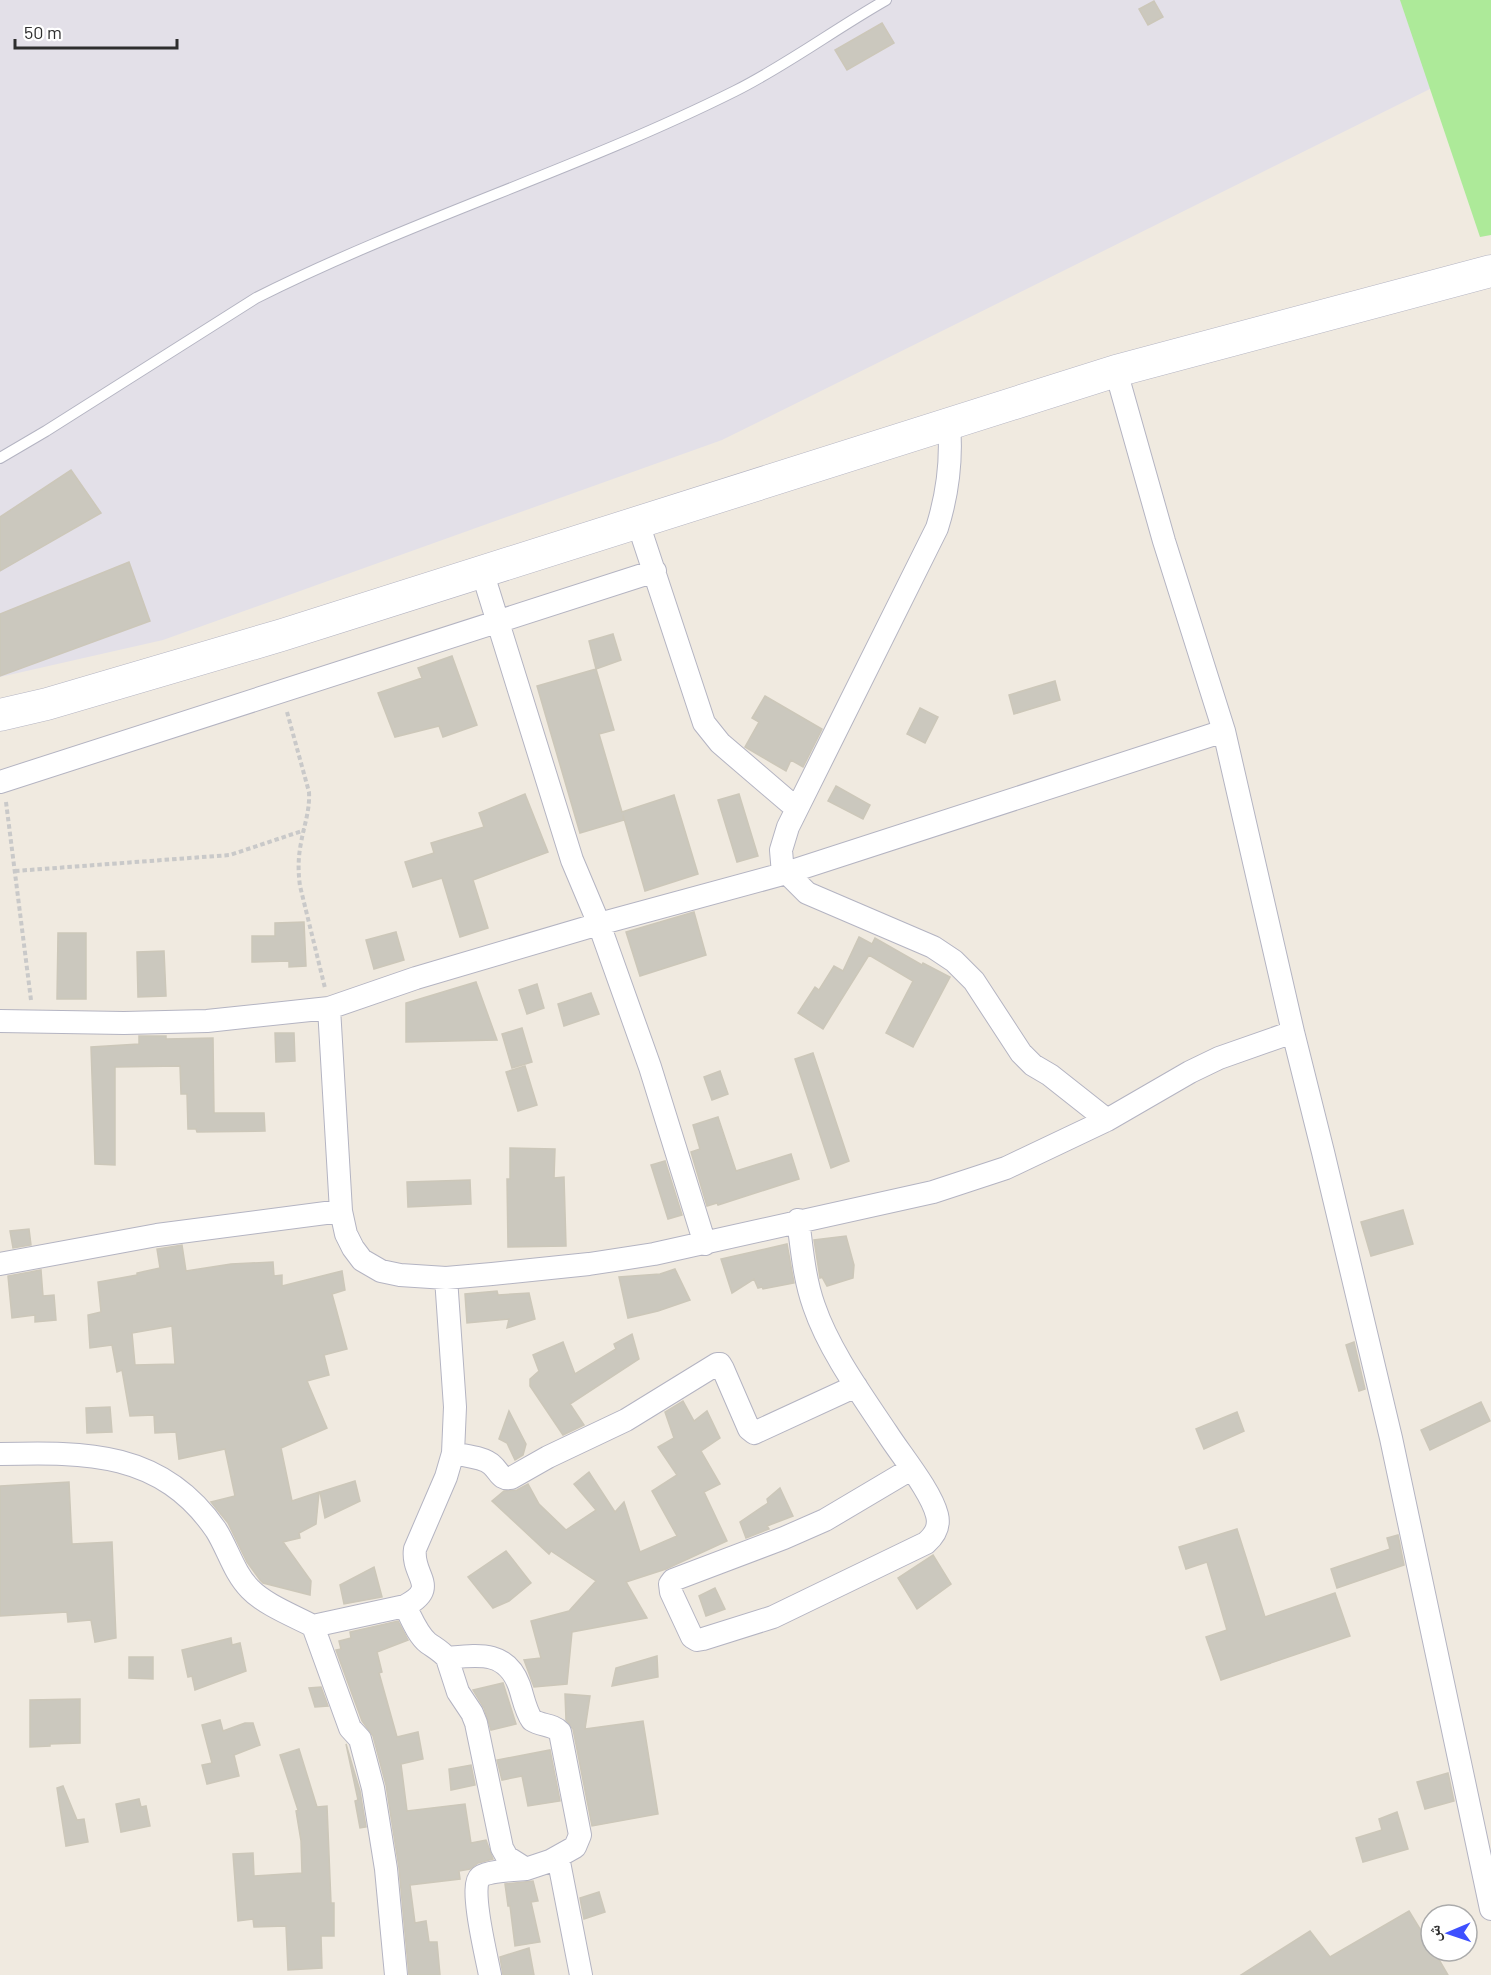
<svg xmlns="http://www.w3.org/2000/svg" width="1491" height="1975" font-family="Barlow,'Noto Naskh Arabic',sans-serif">
<rect width="100%" height="100%" fill="#f0eae0"/>
<path fill="#e3e0e8" d="M0,0H1408L1440,84L722,440L163,640L0,677Z"/>
<path fill="#adea99" d="M1400,0H1491V235L1480,237Z"/>
<path fill="#cbc8be" stroke="#ccc7b9" stroke-width="1.5" fill-rule="evenodd" d="M1154,1L1163,17L1148,25L1139,9Z
M882,23L894,43L847,70L835,50Z
M71,470L101,513L0,571V517Z
M129,562L150,621L0,676V614Z
M613,634L621,660L596,669L589,641Z
M452,656L477,725L443,737L439,726L395,737L378,693L422,678L418,668Z
M596,669L614,730L599,734L622,812L674,795L698,874L645,891L623,815L624,820L580,833L537,686Z
M1055,681L1060,700L1014,714L1009,695Z
M765,696L822,729L803,767L791,760L786,771L745,747L759,722L752,718Z
M920,708L938,717L925,743L907,734Z
M836,786L870,805L863,819L828,801Z
M525,794L548,852L473,880L488,928L460,937L442,878L413,887L405,862L434,853L431,843L484,827L479,813Z
M739,794L758,856L737,862L718,800Z
M694,912L706,955L640,976L626,932Z
M304,922L306,966L289,967V961L252,962V936H275V923Z
M396,932L404,960L374,969L366,940Z
M58,933H86V999H57Z
M859,937L872,944L875,938L922,965L923,963L950,977L913,1047L886,1033L913,981L869,955L823,1029L798,1013L815,987L819,990L834,966L843,971Z
M164,951L166,996L138,997L137,952Z
M476,982L497,1040L406,1042V1003Z
M537,984L544,1008L527,1014L519,990Z
M591,993L599,1014L564,1026L558,1004Z
M522,1028L532,1062L512,1068L502,1034Z
M275,1033H294L295,1061L276,1062Z
M139,1036H166V1039L213,1038L214,1113H264L265,1131L197,1132L196,1129H188L187,1094H181L180,1066L115,1067V1165L95,1164L91,1047L139,1044Z
M813,1053L849,1161L831,1168L795,1059Z
M525,1066L537,1105L518,1111L506,1072Z
M720,1071L728,1094L712,1100L704,1077Z
M718,1117L736,1171L791,1154L799,1179L718,1205L717,1203L707,1206L691,1152L700,1149L693,1125Z
M510,1148L555,1149L554,1178L564,1177L566,1246L508,1247L507,1179H510Z
M665,1161L682,1215L668,1219L651,1165Z
M470,1180L471,1204L408,1207L407,1182Z
M1403,1210L1413,1244L1371,1256L1361,1222Z
M29,1229L31,1245L13,1248L10,1231Z
M846,1236L854,1265L853,1278L827,1286L822,1277L820,1278L814,1240Z
M787,1244L794,1283L763,1289L762,1287L758,1288L754,1279L732,1293L721,1259Z
M182,1245L186,1271L231,1264L273,1262L274,1276L282,1275V1286L342,1271L345,1290L332,1294L347,1349L324,1355L329,1375L307,1381L327,1428L281,1448L292,1501L319,1492L316,1524L299,1533L300,1538L283,1542L311,1581L310,1595L263,1583L260,1580L247,1562L228,1523L211,1502L235,1496L225,1449L179,1459L176,1432L155,1433L154,1415L130,1416L122,1370L117,1372L112,1345L90,1348L88,1315L101,1312L98,1282L137,1275V1273L160,1268L157,1249ZM172,1326L175,1364L135,1365L132,1333Z
M675,1269L690,1300L658,1311L628,1318L619,1277L660,1274Z
M41,1270L43,1296L54,1295L56,1320L35,1322V1315L12,1318L8,1276Z
M497,1291L498,1295L529,1293L535,1319L507,1328L509,1319L467,1323L465,1294Z
M632,1334L639,1359L570,1404L584,1425L563,1435L530,1386V1379L539,1371L533,1355L563,1342L575,1374L616,1349L614,1344Z
M1354,1342L1365,1389L1359,1391L1346,1345Z
M683,1401L694,1421L707,1411L720,1438L701,1451L720,1484L704,1492L727,1541L666,1569L626,1582L647,1618L572,1632L567,1684L534,1687L524,1660L541,1658L531,1621L569,1611L596,1581L551,1551L549,1554L492,1501L504,1491L517,1490L528,1484L539,1504L566,1530L596,1510L574,1484L589,1472L615,1512L624,1502L640,1552L677,1536L652,1491L677,1475L658,1447L674,1438L665,1412Z
M1481,1402L1490,1421L1430,1450L1421,1430Z
M110,1407L112,1432L87,1433L86,1408Z
M509,1411L526,1444L523,1455L515,1460L507,1443L499,1439Z
M1237,1412L1244,1431L1204,1449L1196,1429Z
M355,1481L360,1501L325,1518L320,1492Z
M69,1482L72,1544L112,1542L116,1638L95,1642L91,1620L68,1622L67,1612L0,1616V1486Z
M780,1488L793,1516L767,1526L769,1529L746,1538L740,1522L768,1503L767,1499Z
M1237,1529L1265,1617L1335,1593L1350,1636L1221,1680L1206,1637L1227,1630L1207,1562L1186,1569L1179,1547Z
M1398,1535L1404,1565L1337,1588L1331,1569L1390,1549L1387,1538Z
M506,1551L531,1583L509,1601L493,1608L468,1577Z
M933,1555L951,1584L917,1609L898,1578Z
M374,1567L382,1597L344,1604L340,1585Z
M715,1588L725,1609L706,1616L699,1596Z
M398,1621L408,1640L377,1652L382,1672L379,1673L397,1737L418,1732L423,1759L401,1764L407,1811L465,1804L471,1843L486,1840L493,1859L478,1863L470,1869L459,1871L460,1879L410,1885L415,1923L426,1921L429,1942H437L440,1975H409L399,1868L386,1785L373,1736L362,1721L336,1650L341,1649L339,1641L351,1638L350,1632Z
M231,1638L232,1645L240,1643L246,1671L195,1690L192,1676L188,1677L182,1650Z
M657,1656L658,1677L612,1686L616,1668Z
M129,1657H153V1679L129,1678Z
M503,1683L516,1724L491,1730L484,1708L473,1690Z
M321,1687L328,1706L315,1707L309,1688Z
M565,1694L590,1696L585,1729L643,1721L658,1814L592,1826L573,1729L566,1720Z
M80,1699V1743L50,1744V1746L30,1747V1700Z
M220,1720L223,1731L245,1723H253L260,1745L234,1755L239,1776L207,1784L202,1765L212,1763L202,1725Z
M346,1744L360,1791L366,1827L360,1828L355,1801L358,1800Z
M299,1749L317,1807L327,1806L331,1903H334V1936H321L322,1968L288,1970L286,1926L254,1927L253,1919L238,1921L233,1854L253,1853L254,1876L302,1873L301,1841L296,1811L298,1810L280,1755Z
M550,1750L560,1801L528,1806L522,1776L502,1780L497,1760Z
M471,1765L475,1785L451,1790L449,1769Z
M1448,1773L1454,1801L1425,1809L1417,1782Z
M63,1786L77,1820L84,1819L88,1842L66,1846L57,1788Z
M139,1799L141,1807L146,1806L150,1826L121,1832L116,1804Z
M1397,1812L1408,1849L1363,1862L1356,1838L1382,1830L1379,1819Z
M533,1881L538,1901L531,1902L540,1942L515,1946L510,1906H508L505,1884Z
M599,1892L605,1912L584,1919L580,1898Z
M1409,1911L1431,1947V1951H1434L1448,1975H1241L1310,1931L1330,1957Z
M529,1948L534,1975H503L500,1957Z"/>
<g fill="none" stroke-linecap="round" stroke-linejoin="round">
<g stroke="#b4b4c2" stroke-width="12">
<path id="lane" d="M0,458L46,431L256,298C411,220 579,169 735,91C787,65 835,29 886,0"/>
</g>
<g stroke="#b4b4c2" stroke-width="24">
<path id="street" d="M1116,371L1164,541L1224,731L1293,1032L1323,1152L1391,1438L1491,1909
M949,425C952,461 948,493 937,528L788,827L781,850L783,874H788L807,893L933,947L954,961L974,981L1021,1053L1033,1065L1050,1075L1107,1120
M638,523L704,723L720,743L797,809
M482,571L572,860L599,924L650,1067L705,1244
M0,782L655,571
M329,1008L341,1211L346,1234L353,1248L362,1260L381,1271L400,1275L446,1278L492,1274L589,1264L654,1254L933,1192L1006,1168L1107,1120L1190,1072L1219,1058L1293,1032
M0,1021L124,1023L207,1021L329,1008L416,978L599,924L783,874L1224,731
M798,1220C802,1249 804,1278 814,1306C829,1350 861,1394 887,1433C901,1455 931,1491 937,1515C940,1527 935,1535 926,1543L773,1617L703,1639L697,1640L692,1637L671,1592L670,1584L673,1580L784,1538L825,1520L911,1469
M0,1264L157,1235L341,1211
M453,1453C464,1456 484,1457 492,1465C500,1472 500,1480 511,1478L548,1457L626,1420L717,1364H720L723,1369L749,1429L754,1433L856,1386
M0,1454C86,1452 162,1451 216,1530C228,1549 234,1573 250,1589C264,1604 294,1616 313,1626L405,1606C441,1587 411,1576 415,1549L446,1477L453,1453L455,1407L446,1278
M405,1606C411,1617 417,1634 428,1643C435,1648 441,1651 447,1658C478,1655 506,1650 519,1685C523,1696 525,1710 532,1720C541,1726 553,1724 560,1732L580,1835L575,1847L550,1861L559,1862L581,1975
M313,1626L350,1728L360,1739L373,1788L386,1869L396,1975
M447,1658L458,1692L472,1713L476,1723L502,1848L507,1857L526,1869L550,1861
M490,1975C487,1959 469,1886 480,1877C488,1871 515,1870 526,1869"/>
</g>
<g stroke="#b4b4c2" stroke-width="33">
<path id="secondary" d="M0,715L47,704L282,635L1116,371L1491,271"/>
</g>
<path stroke="#c9c9c9" stroke-width="4" stroke-dasharray="4.5 3" stroke-linecap="butt" d="M287,712L309,792C310,811 304,825 301,843C298,858 298,871 300,886L325,988
M6,802L31,1000
M15,871L230,855L305,830"/>
<use href="#lane" stroke="#fff" stroke-width="10"/>
<use href="#street" stroke="#fff" stroke-width="22"/>
<use href="#secondary" stroke="#fff" stroke-width="32"/>
</g>
<g transform="translate(1449 1933) rotate(268)"><circle r="28" fill="#ffffff" stroke="#ababab" stroke-width="1.5"/>
<path d="M0-4.5L10 22L0 15L-10 22Z" fill="#3e50ff"/>
<text y="-9" font-size="16" font-weight="bold" text-anchor="middle" fill="#2e2e2e">ش</text>
</g>
<path d="M15 39v9h162v-9" fill="none" stroke="#2e2e2e" stroke-width="3"/>
<text x="24" y="39" font-size="18" fill="#2e2e2e" stroke="#ffffff" stroke-width="4.5" paint-order="stroke">50 m</text>
</svg>
